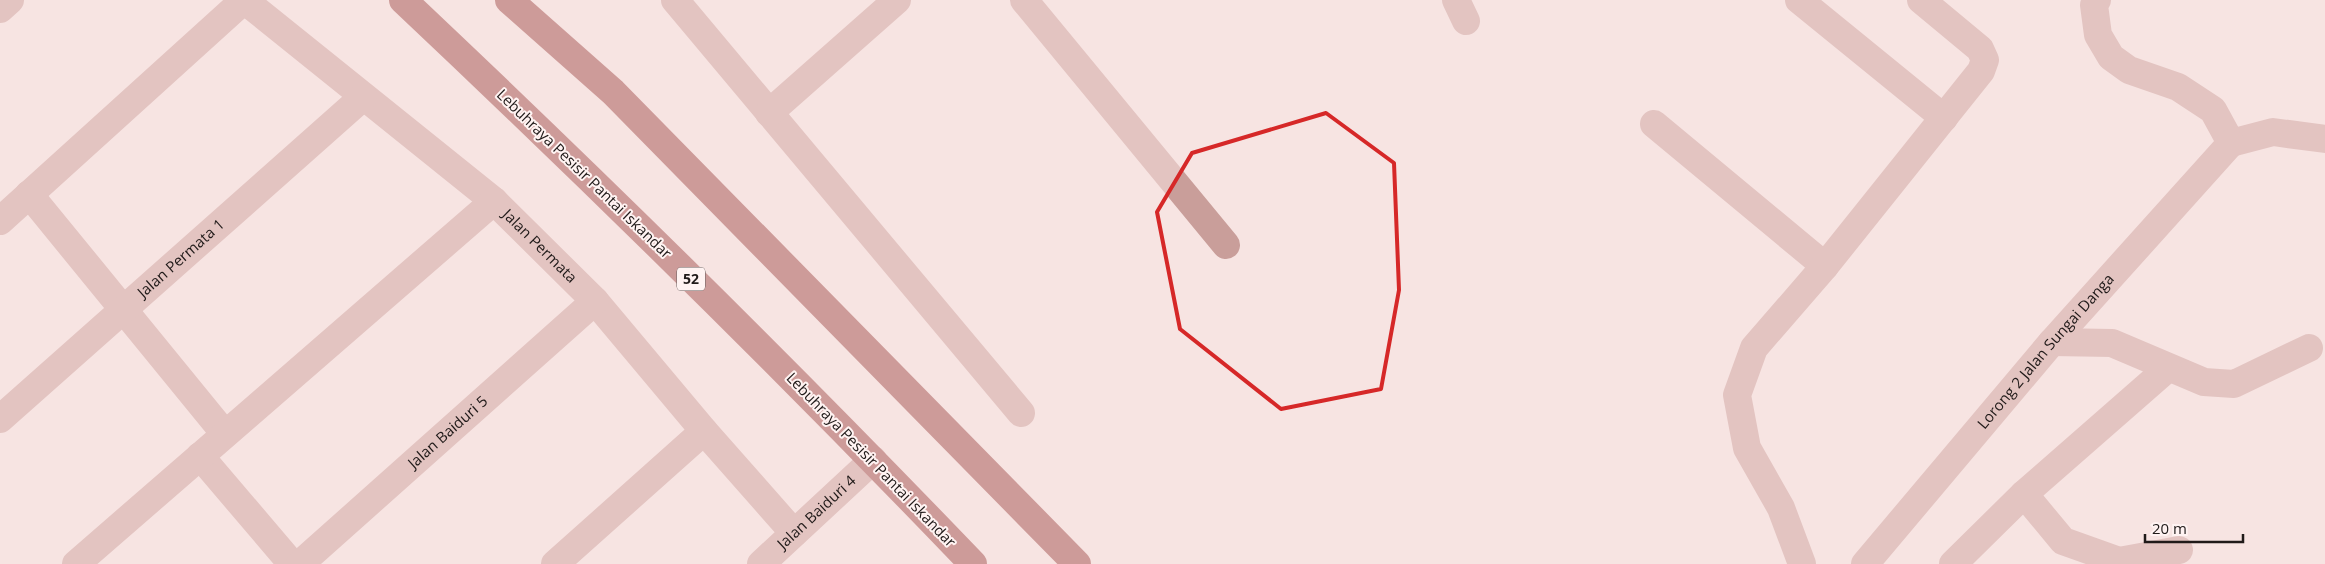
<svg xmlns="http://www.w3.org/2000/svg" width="2325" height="564" font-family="'Open Sans',sans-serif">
<rect width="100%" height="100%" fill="#f7e4e2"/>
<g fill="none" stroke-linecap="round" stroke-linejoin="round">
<g stroke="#c99e9a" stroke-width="28">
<path id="s1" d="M244,0L494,201L595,301L704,431L794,533"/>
<path d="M675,0L1021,413"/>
<path d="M1024,0L1226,245"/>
<path d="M1456,0L1466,21"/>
<path d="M1799,0L1944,118"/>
<path d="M2097,0L2094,5L2098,35L2111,57L2129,70L2178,87L2213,110L2231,143"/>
<path d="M0,9L10,0"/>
<path d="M769,113L897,0"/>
<path d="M1654,124L1825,266"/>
<path d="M2231,143L2273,132L2325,139"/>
<path d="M29,194L225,434"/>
<path d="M0,221L244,0"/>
<path d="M2052,342L2112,343L2204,382L2234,384L2309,348"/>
<path id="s2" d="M0,419L363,97"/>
<path d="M200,456L292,564"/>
<path d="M2024,494L2063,541L2119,561L2179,550"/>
<path d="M76,564L494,201"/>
<path id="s3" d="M300,564L595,301"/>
<path d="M555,564L704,431"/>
<path id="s4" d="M761,564L873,460"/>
<path d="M1802,564L1781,508L1747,448L1737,395L1754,348L1825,266L1981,71L1985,60L1980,49L1921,0"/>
<path id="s5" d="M1865,564L2052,342L2231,143"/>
<path d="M1953,564L2024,494L2168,368"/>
</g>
<path stroke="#9a4442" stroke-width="28" d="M403,0C597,183 788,371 973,564
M509,0L613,92L1077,564"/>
</g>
<path d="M0 0H2325V564H0ZM1326,113L1394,163L1399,290L1381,389L1281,409L1180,329L1157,212L1192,153Z" fill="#f7e4e2" fill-opacity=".55" fill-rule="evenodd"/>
<path fill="none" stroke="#d62828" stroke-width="4" stroke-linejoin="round" d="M1326,113L1394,163L1399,290L1381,389L1281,409L1180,329L1157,212L1192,153Z"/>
<g text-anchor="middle" stroke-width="4" stroke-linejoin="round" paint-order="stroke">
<rect fill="#fff3f2" stroke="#635b5a" stroke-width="1" x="677" y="267.5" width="28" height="23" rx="4"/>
<g font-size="14" font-weight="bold" fill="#201a19">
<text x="691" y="284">52</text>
</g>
<g font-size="15" fill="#201a19" stroke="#fff3f2">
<text transform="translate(584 174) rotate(44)" y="5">Lebuhraya Pesisir Pantai Iskandar</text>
<text dy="5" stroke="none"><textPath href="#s1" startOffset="385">Jalan Permata</textPath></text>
<text dy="5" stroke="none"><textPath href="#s2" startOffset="242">Jalan Permata 1</textPath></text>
<text dy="5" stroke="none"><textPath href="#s5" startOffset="279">Lorong 2 Jalan Sungai Danga</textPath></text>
<text dy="5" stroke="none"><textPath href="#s3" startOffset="198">Jalan Baiduri 5</textPath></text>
<text transform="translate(871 460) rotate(46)" y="5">Lebuhraya Pesisir Pantai Iskandar</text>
<text dy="5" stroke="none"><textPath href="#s4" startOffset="76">Jalan Baiduri 4</textPath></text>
</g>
</g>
<path d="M2145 534v8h98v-8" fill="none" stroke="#201a19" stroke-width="2.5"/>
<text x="2152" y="534" font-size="15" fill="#201a19" stroke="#fff3f2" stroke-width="4" paint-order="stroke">20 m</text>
</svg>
